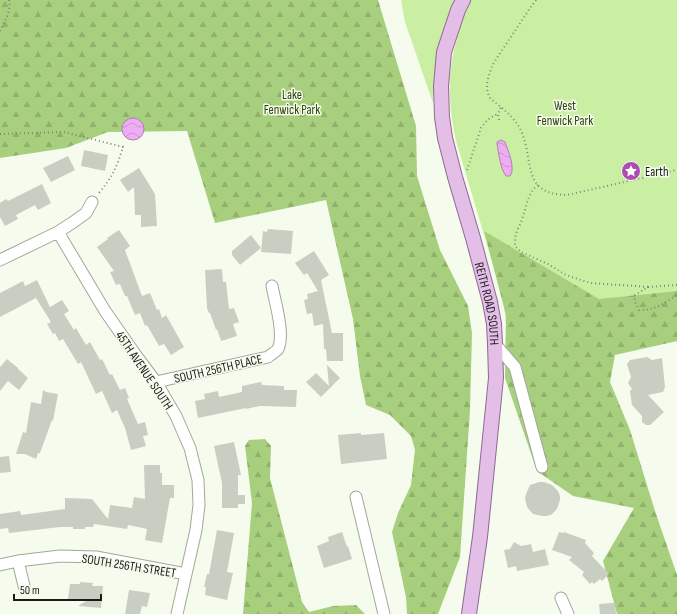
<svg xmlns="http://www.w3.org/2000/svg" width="677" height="614" font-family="'Sofia Sans Condensed',sans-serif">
<defs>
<pattern id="forest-firs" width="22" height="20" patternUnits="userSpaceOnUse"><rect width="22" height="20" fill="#a8cf7d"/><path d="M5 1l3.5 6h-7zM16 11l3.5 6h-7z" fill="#90b16b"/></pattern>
<pattern id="water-waves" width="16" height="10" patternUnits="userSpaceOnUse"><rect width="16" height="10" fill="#eeadf2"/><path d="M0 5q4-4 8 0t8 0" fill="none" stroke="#cc94cf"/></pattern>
</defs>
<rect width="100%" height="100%" fill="#f5fcee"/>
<path fill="#caefa3" d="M401,0H677V341L505,378L507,331L503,298L456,141C448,105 447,70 458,35L441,39L434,84L433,103L405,22Z"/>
<path fill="url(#forest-firs)" d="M0,0H378L416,126L417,176L440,250L468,306L472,333L470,410L460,557L438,614H407L406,597L392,532L398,513L411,485L415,450L411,436L390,415L366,405L360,376L353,319L326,200L215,223L187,131L108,132L66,148L0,158Z
M484,231L599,299L677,291V341L615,355L610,382L630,430L655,511L677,575V614H617L603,561L634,508L573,496L537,471L505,378L506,315Z
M265,439L271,446L270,478L302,602L309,612L333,606L356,605L365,614H243L252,503L245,446L249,440Z"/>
<path fill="url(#water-waves)" stroke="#ae81b0" d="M122 129a11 11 0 1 1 22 0a11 11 0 1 1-22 0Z
M501,140L505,142C508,150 516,169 510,176H506C500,168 499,154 497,144V142Z"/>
<path fill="#c8cfc2" d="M84,150L108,155L105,171L81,166Z
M68,156L75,170L51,182L43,168Z
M139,168L155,194L157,226L141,227V215H135L134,187L128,192L120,180Z
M42,184L51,203L38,210L35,205L16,215L18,219L5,226L0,217V203L6,199L8,201Z
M268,229L293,231L291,254L261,252L263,231L267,232Z
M119,230L130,246L125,250L142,296L150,293L157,310L159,309L162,318L166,315L184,347L171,355L164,344L159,346L147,325L145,326L140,313L135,315L127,296H125L120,284L116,285L110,272L114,271L97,247L108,239L107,238Z
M251,235L261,248L240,265L232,255V251Z
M314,251L329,275L321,280L332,333H343V361H327L326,349H324L323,324L314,326L312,313L307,314L304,300L308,299L307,294L318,291L307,273L304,275L295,263Z
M222,269L223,282H226L229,309L234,308L239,322L233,324L237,336L221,341L217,329L216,330L210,313H209L207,308L205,270Z
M37,280L50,307L62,300L69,311L64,314L74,330L76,328L86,345L90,342L100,360L102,359L110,375L112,374L120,390L125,388L129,398L127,399L138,424L145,422L148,435L143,436L146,446L131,450L125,428L117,410L112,413L102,391L96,394L81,362L78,364L63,339L59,341L55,333L53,334L47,324L51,322L36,298L0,317V293L23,281L25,286Z
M647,357L652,360L662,358L665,387L663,392L648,395L664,412L650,425H646L642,422V416L632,405L630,391L632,389L628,383L631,377L627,364L630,360Z
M7,359L18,368V369L28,378L19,390L8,381L0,391V367Z
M327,365L340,378L321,397L306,382L316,373L329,386Z
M261,382L262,385L284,386V390H297L296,407L260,406L246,409V408L198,418L195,401L205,399L204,394L218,391L219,397L242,392V386Z
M43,390L46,392L58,394L53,421L52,420L40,453H38L36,459L25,454H16L23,432L26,433L31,402L41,404Z
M361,433V435L384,433L387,459L341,464L338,435Z
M234,442L241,475H238V495H245V504H238V508H222V483L214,446Z
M9,456L11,472L0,473V457Z
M144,465H160V473H162V485H174V498H170L162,543L145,540L147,529L128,525L127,529L94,524L93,527H85V529H73V527H60L9,533L8,528L0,529V514L20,511L21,515L65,509V498L92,499L108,519L110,505L132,508L134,497L145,499Z
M539,482H544L552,485L558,491L560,496V500L557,509L551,515L546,516H542L533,514L527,507L526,503L525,498L526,494L530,485Z
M217,530L234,533L227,572L233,573L227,600L205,595L206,587H204L207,574H209Z
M342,532L347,547L348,546L352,559L324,568L317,546L329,541L328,537Z
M559,532L563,533L564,532L586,540L585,543L594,553L592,556L609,574L602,581L600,579L594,584L592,582L590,584L582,575L584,572L569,560L572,557L552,550Z
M514,542L521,546L531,544L533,552L545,549L549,565L517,571L516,566L508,568L504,550L510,549Z
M80,582L93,583L92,586H103L101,608L78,606L86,601L68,599L70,584H80Z
M129,590L150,593L147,607L142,606L140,614H125Z
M611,603H615L616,614H600L599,604Z"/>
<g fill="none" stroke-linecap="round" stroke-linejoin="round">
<g stroke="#a1a89b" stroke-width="13">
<path id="minor" d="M58,232L105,311L135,354L156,382L176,416L190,448L198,480L199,505L196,530L177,614
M0,260L58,232L72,223L86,213L92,202
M495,344L515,367L542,467
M156,382L268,357C271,354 276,352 278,349C285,334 275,302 272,286
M356,497L384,614
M18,561L24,586
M0,565L18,561L60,556L96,557L186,574
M561,598L568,614"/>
</g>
<g stroke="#916892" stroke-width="16">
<g id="major">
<path id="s1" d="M463,0L458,10L444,52L441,86L442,117L445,138L455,177L473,238L490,302L494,324L495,344L496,378L480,537L469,614"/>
</g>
</g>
<path stroke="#82867d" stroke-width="2" stroke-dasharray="1 3" stroke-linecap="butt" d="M536,0L528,11L493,64C489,74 483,89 491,99C503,109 516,118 522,133C534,163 522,194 567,195L673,171L677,169
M0,31C4,22 12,10 9,0
M499,120L498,114L501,107
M0,134L64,132L123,147C117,167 112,177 99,193
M467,170L481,128C486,121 490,117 498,114
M538,185C527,193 527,207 522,219C521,224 517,229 516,234C515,238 515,242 515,246L521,252L548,264L566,275L590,283L649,287
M677,285L648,287L635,295V302L639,310C653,311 665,303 677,295"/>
<use href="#minor" stroke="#fff" stroke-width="11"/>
<use href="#major" stroke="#e3bee6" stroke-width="14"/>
</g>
<defs>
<g id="sight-disc" transform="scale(1)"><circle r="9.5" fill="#ac4cb4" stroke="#f5fcee"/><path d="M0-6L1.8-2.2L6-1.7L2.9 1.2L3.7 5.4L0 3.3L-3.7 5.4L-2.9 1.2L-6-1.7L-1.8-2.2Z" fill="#fff"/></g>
</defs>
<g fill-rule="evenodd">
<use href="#sight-disc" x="631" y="171"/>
</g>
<g text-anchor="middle" stroke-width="3" stroke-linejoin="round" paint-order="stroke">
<g font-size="13" fill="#2c4307" stroke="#f5fcee">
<text x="292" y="99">Lake<tspan x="292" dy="15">Fenwick Park</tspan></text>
<text x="565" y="110">West<tspan x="565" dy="15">Fenwick Park</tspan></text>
</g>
<g font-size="13" fill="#191b17" stroke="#f5fcee" text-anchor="start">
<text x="645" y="176">Earth</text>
</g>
<g font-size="13" fill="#191b17" stroke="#f5fcee">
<text dy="5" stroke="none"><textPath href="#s1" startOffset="313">REITH ROAD SOUTH</textPath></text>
<text transform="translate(218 368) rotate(-13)" y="5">SOUTH 256TH PLACE</text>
<text transform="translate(145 370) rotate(56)" y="5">45TH AVENUE SOUTH</text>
<text transform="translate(129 565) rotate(9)" y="5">SOUTH 256TH STREET</text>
</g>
</g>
<path d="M14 594v6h87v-6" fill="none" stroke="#191b17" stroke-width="2"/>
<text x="20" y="594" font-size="12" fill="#191b17" stroke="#f5fcee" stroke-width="3" paint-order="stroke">50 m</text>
</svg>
